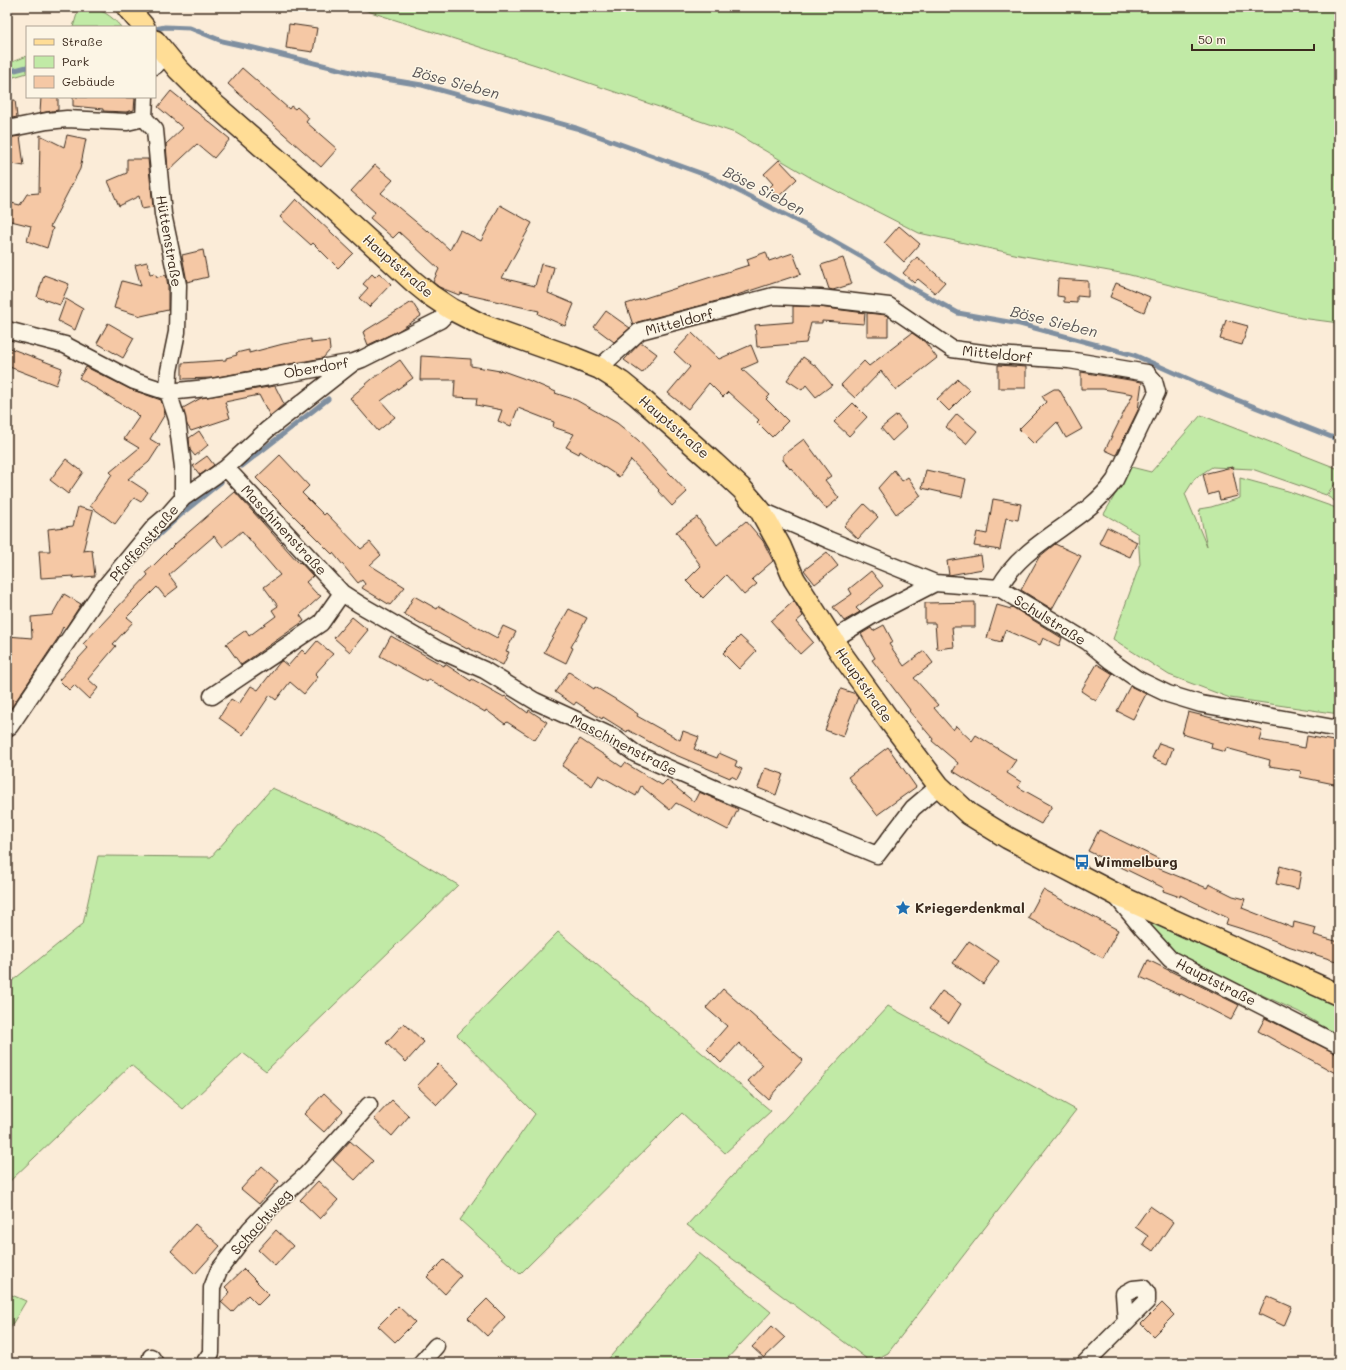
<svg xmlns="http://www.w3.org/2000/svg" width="1346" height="1370" font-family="Mali,sans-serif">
<rect width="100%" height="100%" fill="#fbecd8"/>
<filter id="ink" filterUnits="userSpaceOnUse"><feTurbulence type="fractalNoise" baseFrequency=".025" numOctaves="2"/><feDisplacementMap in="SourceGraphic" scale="8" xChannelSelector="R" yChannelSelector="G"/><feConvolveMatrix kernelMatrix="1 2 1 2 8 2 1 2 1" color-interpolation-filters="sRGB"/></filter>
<g filter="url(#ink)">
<path fill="#c1eaa6" stroke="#7e8a62" d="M85,7C99,7 112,16 121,27H73L77,14Z
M355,7H1339V323L1301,318L1126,274L1019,255L919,233L813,179L735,133L545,68Z
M27,56V73L7,79V64Z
M1201,415L1339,469V479L1326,495L1252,469L1212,467L1195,478L1185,494L1207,547L1199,509L1211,507L1240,498V478L1288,491L1339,509V714L1230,698L1169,675L1113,639L1140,564L1138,534L1104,514L1131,467L1151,472Z
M1339,483V504L1327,496Z
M272,788L361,827L458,885L266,1071L243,1053L183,1109L131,1065L10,1181L7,1178V985L83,924L98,856L211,857Z
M1141,915L1339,1002V1036L1299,1012L1171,953Z
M558,932L771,1111L725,1153L682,1113L520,1274L460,1220L535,1114L457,1035Z
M888,1006L1076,1110L888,1353L871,1362L687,1225Z
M699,1253L771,1312L723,1363H605Z
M7,1293L26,1301L7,1333Z"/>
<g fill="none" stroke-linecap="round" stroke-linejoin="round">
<path stroke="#7f8fa0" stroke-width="5" d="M155,29L165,27L190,28L222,41L254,48L367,76L422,85L576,128L711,177L813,229L860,256L901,282L958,313L1020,324L1134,355L1227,396L1339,440
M7,72L27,67
M242,466L328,399
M151,542L185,511L221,482"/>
</g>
<path fill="#f5c8a5" stroke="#3b2a1e" d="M289,24L317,28L313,52L286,48Z
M242,68L289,109L291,106L295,109L297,107L309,118L306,122L337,149L321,167L228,84Z
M171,91L230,139L214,158L197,144L168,171L166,144L183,128L158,107Z
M41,97H58V110L40,113Z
M73,97L135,98L134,110L126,112L103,111V109L73,106Z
M15,100L17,117L7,119V101Z
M40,135L64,147L67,135L86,139L80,169L50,227L53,228L47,248L27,241L31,226L7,220V202L20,205L27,194L39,193Z
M20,136L24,166L7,163V138Z
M127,159H148L153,207L142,209L139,196L119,206L108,181L127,173Z
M779,160L797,179L778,197L769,188L773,184L764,174Z
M375,165L393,180L381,193L427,231L428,230L450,250L460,230L481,241L500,205L532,223L502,278L535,286L541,264L554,267L548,293L574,304L565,326L538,314L539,311L460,293L459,295L439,287L433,282L439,269L399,232L393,238L370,218L375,212L351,191Z
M296,199L353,253L338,268L313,243L311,245L280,217Z
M899,226L920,244L904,262L884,243Z
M203,250L208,277L187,282L182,255Z
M766,252L769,261L793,253L801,274L728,298L638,322L633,325L626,304L749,265L747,259Z
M917,257L945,282L935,293L918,279L914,283L903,273Z
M843,258L852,284L833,290L829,289L821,265Z
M147,262L150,274L155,273L157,277L166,275L168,286V310L141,316L114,308L122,281L141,286L135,265Z
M379,273L391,284L369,307L359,298L368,288L363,284L372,274L375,277Z
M44,275L69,284L60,305L37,297Z
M1058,279L1088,281V297L1077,296V303L1064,302V297L1057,296Z
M1116,283L1150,297L1144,312L1110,297Z
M66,299L83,309L75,330L58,321Z
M412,302L421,316L398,331L368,345L363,332Z
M793,306L819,307L865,313L864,324L822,321V323H811L806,343L757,347L755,325L793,322Z
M606,311L630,328L614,342L594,327Z
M867,313L886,315L888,317V336H867Z
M1226,320L1248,326L1242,345L1220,339Z
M108,323L134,338L123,358L97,343Z
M692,333L719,359L751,345L758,362L742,369L770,395L766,399L788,421L772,437L757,422L759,420L728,392L723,397L709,383L688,409L668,393L690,367L674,352Z
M912,333L925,342L937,358L896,390L881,371L855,398L841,385L864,361L869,366Z
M311,339V343L329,341L330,350L323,358L211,378L182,379V363L226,360V358L237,355L236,353L249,350V353L283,344Z
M641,342L657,354L642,373L624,360Z
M7,347L62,368L56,385L7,366Z
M421,356L471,359V366L500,371V370L528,380L556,392L555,393L576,400L617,423L638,440L687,492L672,506L658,491L659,490L631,460L619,477L580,451L579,454L566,447L574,434L553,427L554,422L518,408L511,426L498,421L502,410L476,405L477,398L454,397L455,380H420Z
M803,357L817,367L832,385L816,397L806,385L802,390L787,380Z
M400,360L413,378L381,401L395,417L378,431L350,398L372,379Z
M998,365L1026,367V388H998Z
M86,367L130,389L158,399L161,400L165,414L150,439L160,445L149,462L128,479L148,492L141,502L134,498L115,524L90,506L112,474L110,472L139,448L124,439L139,417L136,414V413L79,378Z
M1081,372L1142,382L1138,410L1116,455L1105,450L1133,394L1103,389H1081Z
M958,379L970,390L949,411L937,399Z
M275,386L284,404L270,416L259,395L225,402L230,418L191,431L187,425L183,408L201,398Z
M1054,389H1059L1082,429L1066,438L1057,422L1034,444L1019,429L1046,402L1042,396Z
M853,403L867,417L849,436L834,422Z
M957,414L977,431L966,444L946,427Z
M897,415L907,427L892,441L881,428Z
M199,431L208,445L195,456L190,450L189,438Z
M804,439L831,476L825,480L839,498L826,509L791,468L790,469L783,460V455Z
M280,455L309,486L302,493L324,515L326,513L361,549L370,542L381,555L370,565L405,587L390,605L362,588L365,584L362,580L358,583L333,553L332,554L256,478Z
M207,456L214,465L200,475L193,466Z
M66,459L83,472L68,494L50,480Z
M1232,467L1238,496L1220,500L1218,492L1208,495L1203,474Z
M894,470L902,481L908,477L921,496L896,514L878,488Z
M926,470L966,479L962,497L922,488Z
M235,492L299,563L300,562L313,576L306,582L316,593L321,596L300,615L304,621L241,665L226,644L246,630L249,636L276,616L272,610L278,606L264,587L280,575L242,531L223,547L214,536L169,575L178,587L165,597L157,587L127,617L133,622L113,644L116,646L88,679L98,688L89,699L74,685L69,690L59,680L88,648L83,644L148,575L146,572L154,565L175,544Z
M993,499L1021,504L1018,520L1006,518L1000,550L974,546L977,532L987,534Z
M864,504L878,517L858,539L844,526Z
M78,507L93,511L83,551L92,550L95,576L73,578L74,576L41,578L39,551H50L48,529L73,526Z
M697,517L717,545L746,521L763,541L773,561L752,579L757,584L744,595L726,575L703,598L686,581L701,566L676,532Z
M1107,527L1137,542L1130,557L1099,543Z
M1055,544L1081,556L1052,609L1021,590L1039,557Z
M827,552L838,566L815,584L804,570Z
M981,555L983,569L949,575L947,561Z
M871,571L883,586L856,608L860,612L844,621L833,607L852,594L849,589Z
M64,594L81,604L65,629L63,627L58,638L7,714V636L32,638L31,617L52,615Z
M414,596L437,609L439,606L497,638L503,626L516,632L506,651L509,652L503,665L468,648L467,649L404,614Z
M794,601L803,616L796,622L813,642L800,654L771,621Z
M975,602V627H952L954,647L937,649L935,623H925V603Z
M997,605L1011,609L1012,607L1062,638L1059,646L1043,638L1040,645L1005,630L1001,642L987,638Z
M569,609L587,618L571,647L573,648L566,663L544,652Z
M352,617L368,630L350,652L334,638Z
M884,625L893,642L889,644L904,666L924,651L933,663L914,678L938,705L934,708L953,730L956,726L972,741L976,735L1016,760L1007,773L1021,782L1018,787L1052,806L1041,824L1019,812L953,771L958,763L932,741L933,739L909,711L910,710L872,660L875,658L861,634L871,628L873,631Z
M391,636L444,666L445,664L471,681L472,679L504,697L505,696L528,713L529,710L547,722L535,740L507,722L505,724L486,710L485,712L429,679L427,682L380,656Z
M740,636L756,651L739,669L723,653Z
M317,641L333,654L315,674L318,677L304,694L290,682L276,700L270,695L243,735L219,718L231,699L239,704L251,686L258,690L280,662L282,661L288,666L302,650L306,654Z
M1097,664L1113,674L1096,701L1081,691Z
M569,672L594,689L595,687L615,699L638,714L637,716L680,740L683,731L699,737L694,749L717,758L719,753L737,761L735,766L742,769L737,779L731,776L730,778L664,750L628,730L627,732L603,717L602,719L576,702L574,705L555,692Z
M1130,686L1146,694L1133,719L1117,711Z
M841,689L856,694L858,697L843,737L825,730Z
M1188,712L1248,727V726L1262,730L1259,740L1305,748L1307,736L1339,742V785L1300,777L1301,771L1269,766L1270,760L1226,748L1225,752L1211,748L1212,743L1182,734Z
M580,739L622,767L625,763L662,785L667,780L694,802L699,792L738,809L728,830L676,803L670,810L641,786L636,796L599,775L592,786L562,766Z
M1159,743L1173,748L1167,764L1152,758Z
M888,747L916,787L877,815L848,777Z
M765,768L783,774L776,795L758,788Z
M1099,830L1159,859L1155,867L1207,888L1209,884L1233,896L1245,899L1242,908L1293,928L1294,922L1316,928L1314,935L1339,942V962L1291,947L1255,933L1226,924L1228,918L1180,895V897L1163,891L1164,888L1088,851Z
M1280,866L1301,872L1298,889L1276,884Z
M1043,890L1118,930L1103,958L1028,918Z
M969,941L999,961L983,984L953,963Z
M1148,960L1239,1005L1231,1020L1181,994L1180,995L1140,977Z
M723,989L803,1060L768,1099L748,1081L763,1065L739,1043L721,1063L707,1049L727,1026L706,1008Z
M942,991L961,1004L949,1023L929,1009Z
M1265,1018L1335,1053L1339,1054V1075L1258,1031Z
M404,1023L424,1042L406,1062L386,1043Z
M438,1064L458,1083L437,1105L417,1086Z
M324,1093L343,1111L324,1132L304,1114Z
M392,1100L409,1116L392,1136L374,1119Z
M350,1141L373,1161L355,1180L333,1160Z
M262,1166L279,1181L259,1204L241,1189Z
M318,1181L338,1200L320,1219L300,1200Z
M1150,1206L1173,1222L1153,1251L1143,1244L1148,1236L1135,1227Z
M195,1224L220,1246L195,1274L171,1251Z
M276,1230L293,1246L275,1266L258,1250Z
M444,1260L461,1276L445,1294L427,1277Z
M244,1269L269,1294L258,1305L248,1295L232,1312L221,1302L230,1292L225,1287Z
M1267,1296L1292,1307L1284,1326L1259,1314Z
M487,1299L505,1317L487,1336L468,1318Z
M1162,1303L1174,1315L1153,1336L1141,1324Z
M398,1306L415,1322L395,1342L378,1326Z
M772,1326L785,1338L764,1358L752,1347Z"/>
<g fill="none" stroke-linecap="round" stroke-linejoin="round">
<g stroke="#3b2a1e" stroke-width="19">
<path id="minor" d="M155,66L166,55
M145,97L144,118L155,130L163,214L178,285L177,332L169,371L168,392L177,419L183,467V498
M7,129L47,121L67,119L127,122L144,118
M7,330L65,345L134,381L168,392L207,388L354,362L362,359L440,320L451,309
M599,368L640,331L773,296L820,298L889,306L952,349L998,355L1069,360L1147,373L1154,381L1157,392L1115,480C1084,524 1024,540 999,588
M226,468L342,593L359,604L437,649L484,670L535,701L613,737L636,754L718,790L877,855L913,808L939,786
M760,510L829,540L935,583L999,588L1088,642L1111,661L1137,679L1168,694L1201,704L1339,729
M832,640L875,614L935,583
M212,696L321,623L342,593
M7,728L10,726L103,589L155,526L168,515L183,498L226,468L267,430L354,362
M1115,895L1142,928L1170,959L1339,1045
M151,1357L155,1363
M204,1363L211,1353L212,1288L219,1270L250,1229L274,1204L306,1175L369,1105
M421,1363L436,1346
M1085,1363L1147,1301V1293L1143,1288L1133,1289L1124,1294L1126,1322"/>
</g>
<g stroke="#3b2a1e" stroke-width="24">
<path id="major" d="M127,7L144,27
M155,41L178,69L209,100L334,209L414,282L430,295L451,309L482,325L569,356L599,368L621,382L637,395L714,463L742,489L760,510L780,546L794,579L843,656L889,720L939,786L969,814L1008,838L1119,896L1339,995"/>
</g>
<use href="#minor" stroke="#fcf5e5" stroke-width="16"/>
<use href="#major" stroke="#ffdd96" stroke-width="21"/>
</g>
</g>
<defs>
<g id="bus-bare" transform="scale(1.2)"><path d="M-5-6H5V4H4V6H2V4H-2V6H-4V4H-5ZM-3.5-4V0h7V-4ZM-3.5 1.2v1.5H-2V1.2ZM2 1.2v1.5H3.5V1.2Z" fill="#1f6fb2" stroke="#fcf5e5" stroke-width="2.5" paint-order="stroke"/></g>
<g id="sight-bare" transform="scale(1.2)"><path d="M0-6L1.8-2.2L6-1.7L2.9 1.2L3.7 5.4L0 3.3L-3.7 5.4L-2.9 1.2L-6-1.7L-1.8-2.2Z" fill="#1f6fb2" stroke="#fcf5e5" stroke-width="2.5" paint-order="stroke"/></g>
</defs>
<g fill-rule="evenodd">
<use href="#bus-bare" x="1082" y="862"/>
<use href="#sight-bare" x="903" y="908"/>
</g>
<g text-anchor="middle" stroke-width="3" stroke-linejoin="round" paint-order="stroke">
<g font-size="14" fill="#3b2a1e" stroke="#fcf5e5">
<text transform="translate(169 241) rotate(80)" y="5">Hüttenstraße</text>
<text transform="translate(398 266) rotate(41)" y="5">Hauptstraße</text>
<text transform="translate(679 322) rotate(-15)" y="5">Mitteldorf</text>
<text transform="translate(997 354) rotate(6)" y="5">Mitteldorf</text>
<text transform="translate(316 368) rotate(-10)" y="5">Oberdorf</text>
<text transform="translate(674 427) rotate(41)" y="5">Hauptstraße</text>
<text transform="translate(284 530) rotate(47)" y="5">Maschinenstraße</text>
<text transform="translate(144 543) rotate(-49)" y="5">Pfaffenstraße</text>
<text transform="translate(1050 620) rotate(32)" y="5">Schulstraße</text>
<text transform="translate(864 685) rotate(55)" y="5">Hauptstraße</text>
<text transform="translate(624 745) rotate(27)" y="5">Maschinenstraße</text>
<text transform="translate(1216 982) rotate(27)" y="5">Hauptstraße</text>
<text transform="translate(261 1222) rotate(-48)" y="5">Schachtweg</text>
</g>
<g font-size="14" font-weight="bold" fill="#3b2a1e" stroke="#fcf5e5" text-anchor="start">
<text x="1094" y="867">Wimmelburg</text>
<text x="915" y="913">Kriegerdenkmal</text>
</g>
<g font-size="15" font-style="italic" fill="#585454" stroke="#fcf5e5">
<text transform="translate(456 83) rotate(15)" y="5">Böse Sieben</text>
<text transform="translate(764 191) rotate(27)" y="5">Böse Sieben</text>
<text transform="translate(1054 322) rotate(14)" y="5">Böse Sieben</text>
</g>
</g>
<rect width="1346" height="1370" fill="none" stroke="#fcf5e5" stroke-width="24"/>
<rect x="12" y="12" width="1322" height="1346" fill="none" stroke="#3b2a1e" stroke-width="1.5" filter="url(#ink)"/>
<rect x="26" y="26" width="130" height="72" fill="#fcf5e5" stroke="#afa495"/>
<rect x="34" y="39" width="20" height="6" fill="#ffdd96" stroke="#afa495"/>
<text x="62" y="46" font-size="12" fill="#3b2a1e">Straße</text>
<rect x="34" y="56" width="20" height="12" fill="#c1eaa6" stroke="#afa495"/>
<text x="62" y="66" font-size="12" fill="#3b2a1e">Park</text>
<rect x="34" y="76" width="20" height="12" fill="#f5c8a5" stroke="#afa495"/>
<text x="62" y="86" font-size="12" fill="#3b2a1e">Gebäude</text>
<path d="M1192 44v6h122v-6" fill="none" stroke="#3b2a1e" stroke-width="2"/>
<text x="1198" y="44" font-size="12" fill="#3b2a1e" stroke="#fcf5e5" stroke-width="3" paint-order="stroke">50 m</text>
</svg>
